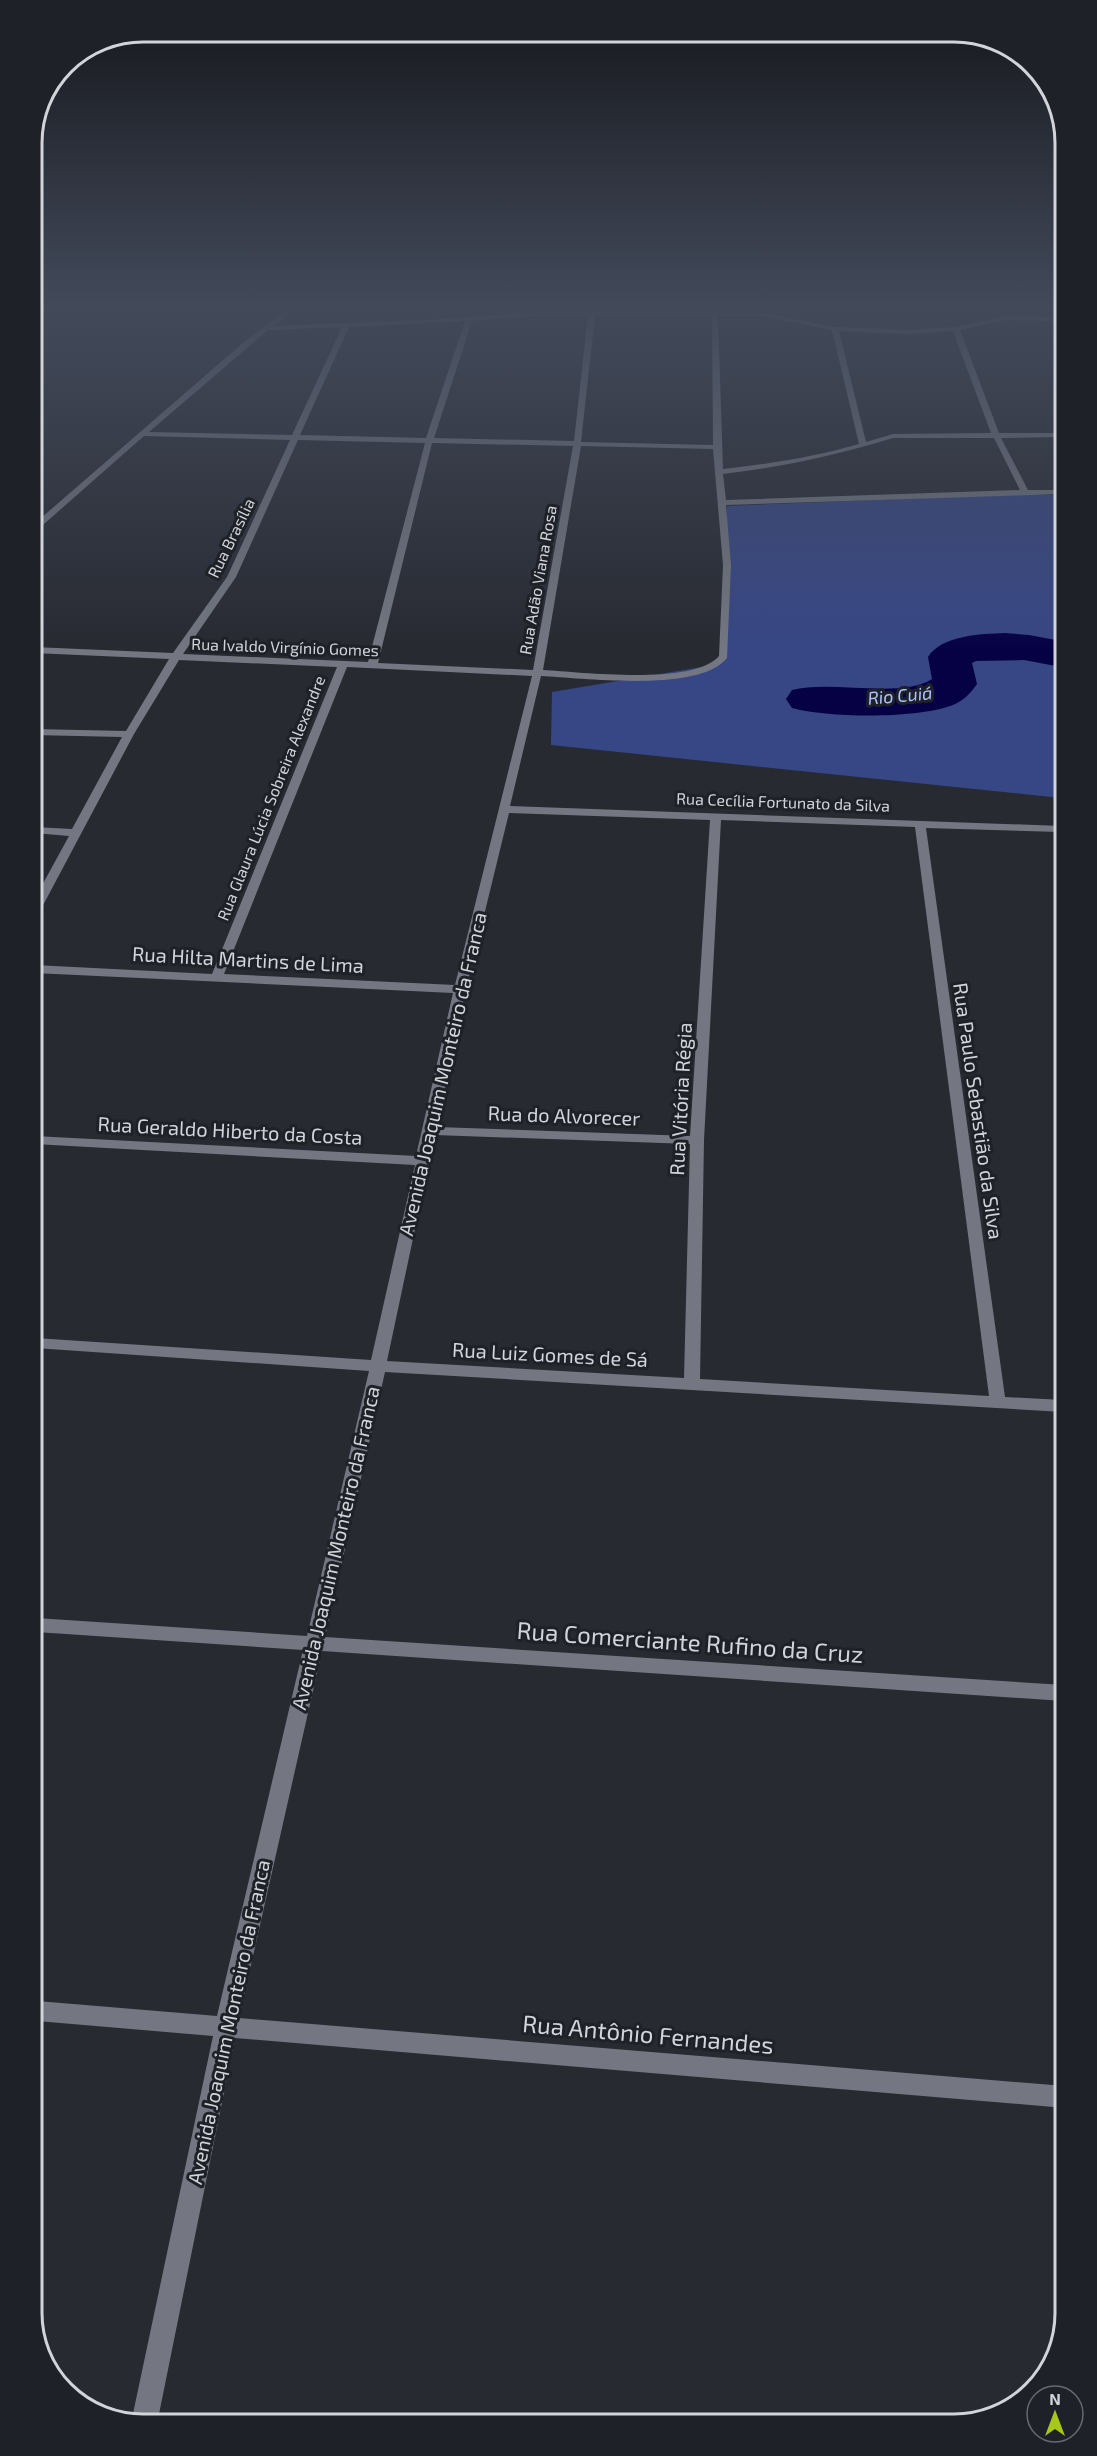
<svg xmlns="http://www.w3.org/2000/svg" width="1097" height="2456" font-family="'Exo 2',sans-serif">
<rect width="100%" height="100%" fill="#282a32"/>
<path fill="#374786" d="M998,495H1061V798L551,745L552,692L720,664L727,506Z"/>
<g fill="none" stroke-linecap="round" stroke-linejoin="round">
<path fill="#060145" fill-rule="evenodd" d="M1005,633L1029,635L1061,641V667L1024,660L976,661L972,663L977,684C971,693 963,701 953,705C917,719 829,718 792,708L786,699L792,690C831,680 901,699 932,679L928,657C942,635 981,634 1005,633Z"/>
<path fill="#747781" fill-rule="evenodd" d="M291,307H298L274,326L428,320L543,311L760,312L835,327L908,330L956,327L1006,316L1060,317V321L1006,320L960,330L999,433H1060V437L1001,438L1028,490H1060L1061,494L726,505L731,565L727,658C699,693 584,678 541,676L510,806L1061,826V832L926,828L1005,1397L1063,1400V1412L385,1372L325,1637L1064,1685V1701L322,1651L239,2018L1065,2086V2108L235,2038L157,2424L131,2423L213,2036L37,2021V2001L217,2016L303,1650L36,1632V1618L307,1636L369,1371L35,1348V1338L371,1360L415,1165L34,1144V1136L416,1156L453,993L34,973V965L212,974L337,667L179,660L134,734L40,911L34,915V900L69,836L34,833V827L72,829L122,737L33,735V729L126,731L169,659L33,653V647L173,653L227,577L290,440L144,436L36,531L33,532V525L245,341ZM543,315H588L574,441L434,438L472,321ZM595,315L712,316L713,445L581,442ZM718,316H760L832,330L859,444C814,457 769,464 723,469ZM465,321L426,438L300,435L349,327ZM342,327L292,435L149,432L268,330ZM839,331L908,334L953,331L991,433L893,434L866,442ZM893,438H994L1020,490L726,500L723,474C782,467 838,455 893,438ZM298,440L425,443L368,662L183,654L236,577ZM432,443L573,446L533,670L378,663ZM581,446L713,449L723,565L719,656C694,686 581,672 543,670ZM347,667L532,676L455,985L224,974ZM509,813L710,820L690,1136L437,1127L466,989ZM721,820L915,827L989,1396L700,1379L704,1140ZM435,1135L690,1144L684,1378L387,1361Z"/>
</g>
<linearGradient id="sky" x2="0" y2="1"><stop stop-color="#16171c"/><stop offset="0.47" stop-color="#424a5a"/><stop offset="1" stop-color="#424a5a" stop-opacity="0"/></linearGradient>
<rect width="1097" height="651" fill="url(#sky)"/>
<g text-anchor="middle" stroke-width="6" stroke-linejoin="round" paint-order="stroke">
<g font-size="16" fill="#d2d4d9" stroke="#1e2128">
<text transform="translate(231 538) rotate(-64)" y="6">Rua Brasília</text>
<text transform="translate(538 580) rotate(-80)" y="6">Rua Adão Viana Rosa</text>
<text transform="translate(285 647) rotate(2)" y="6">Rua Ivaldo Virgínio Gomes</text>
<text transform="translate(271 798) rotate(-68)" y="6">Rua Glaura Lúcia Sobreira Alexandre</text>
<text transform="translate(783 802) rotate(2)" y="6">Rua Cecília Fortunato da Silva</text>
</g>
<g font-size="18" font-style="italic" fill="#aec2fe" stroke="#1e2128">
<text transform="translate(900 696) rotate(-5)" y="6">Rio Cuiá</text>
</g>
<g font-size="20" fill="#d2d4d9" stroke="#1e2128">
<text transform="translate(248 960) rotate(3)" y="7">Rua Hilta Martins de Lima</text>
<text transform="translate(443 1074) rotate(-77)" y="7">Avenida Joaquim Monteiro da Franca</text>
<text transform="translate(681 1099) rotate(-87)" y="7">Rua Vitória Régia</text>
<text transform="translate(978 1111) rotate(82)" y="7">Rua Paulo Sebastião da Silva</text>
<text transform="translate(564 1116) rotate(2)" y="7">Rua do Alvorecer</text>
<text transform="translate(230 1131) rotate(3)" y="7">Rua Geraldo Hiberto da Costa</text>
<text transform="translate(550 1355) rotate(3)" y="7">Rua Luiz Gomes de Sá</text>
<text transform="translate(336 1548) rotate(-77)" y="7">Avenida Joaquim Monteiro da Franca</text>
<text transform="translate(229 2022) rotate(-78)" y="7">Avenida Joaquim Monteiro da Franca</text>
</g>
<g font-size="24" fill="#d2d4d9" stroke="#1e2128">
<text transform="translate(690 1643) rotate(4)" y="8">Rua Comerciante Rufino da Cruz</text>
<text transform="translate(648 2035) rotate(5)" y="8">Rua Antônio Fernandes</text>
</g>
</g>
<path d="M0 0H1097V2456H0ZM143 42H954A101 101 0 0 1 1055 143V2313A101 101 0 0 1 954 2414H143A101 101 0 0 1 42 2313V143A101 101 0 0 1 143 42Z" fill="#1e2128" fill-rule="evenodd"/>
<path fill="none" stroke="#d2d4d9" stroke-width="3" d="M143 42H954A101 101 0 0 1 1055 143V2313A101 101 0 0 1 954 2414H143A101 101 0 0 1 42 2313V143A101 101 0 0 1 143 42Z"/>
<g transform="translate(1055 2414)"><circle r="28" fill="#1e2128" stroke="#66696f" stroke-width="1.5"/>
<path d="M0-4.5L10 22L0 15L-10 22Z" fill="#a9c71b"/>
<text y="-9" font-size="16" font-weight="bold" text-anchor="middle" fill="#d2d4d9">N</text>
</g>
</svg>
